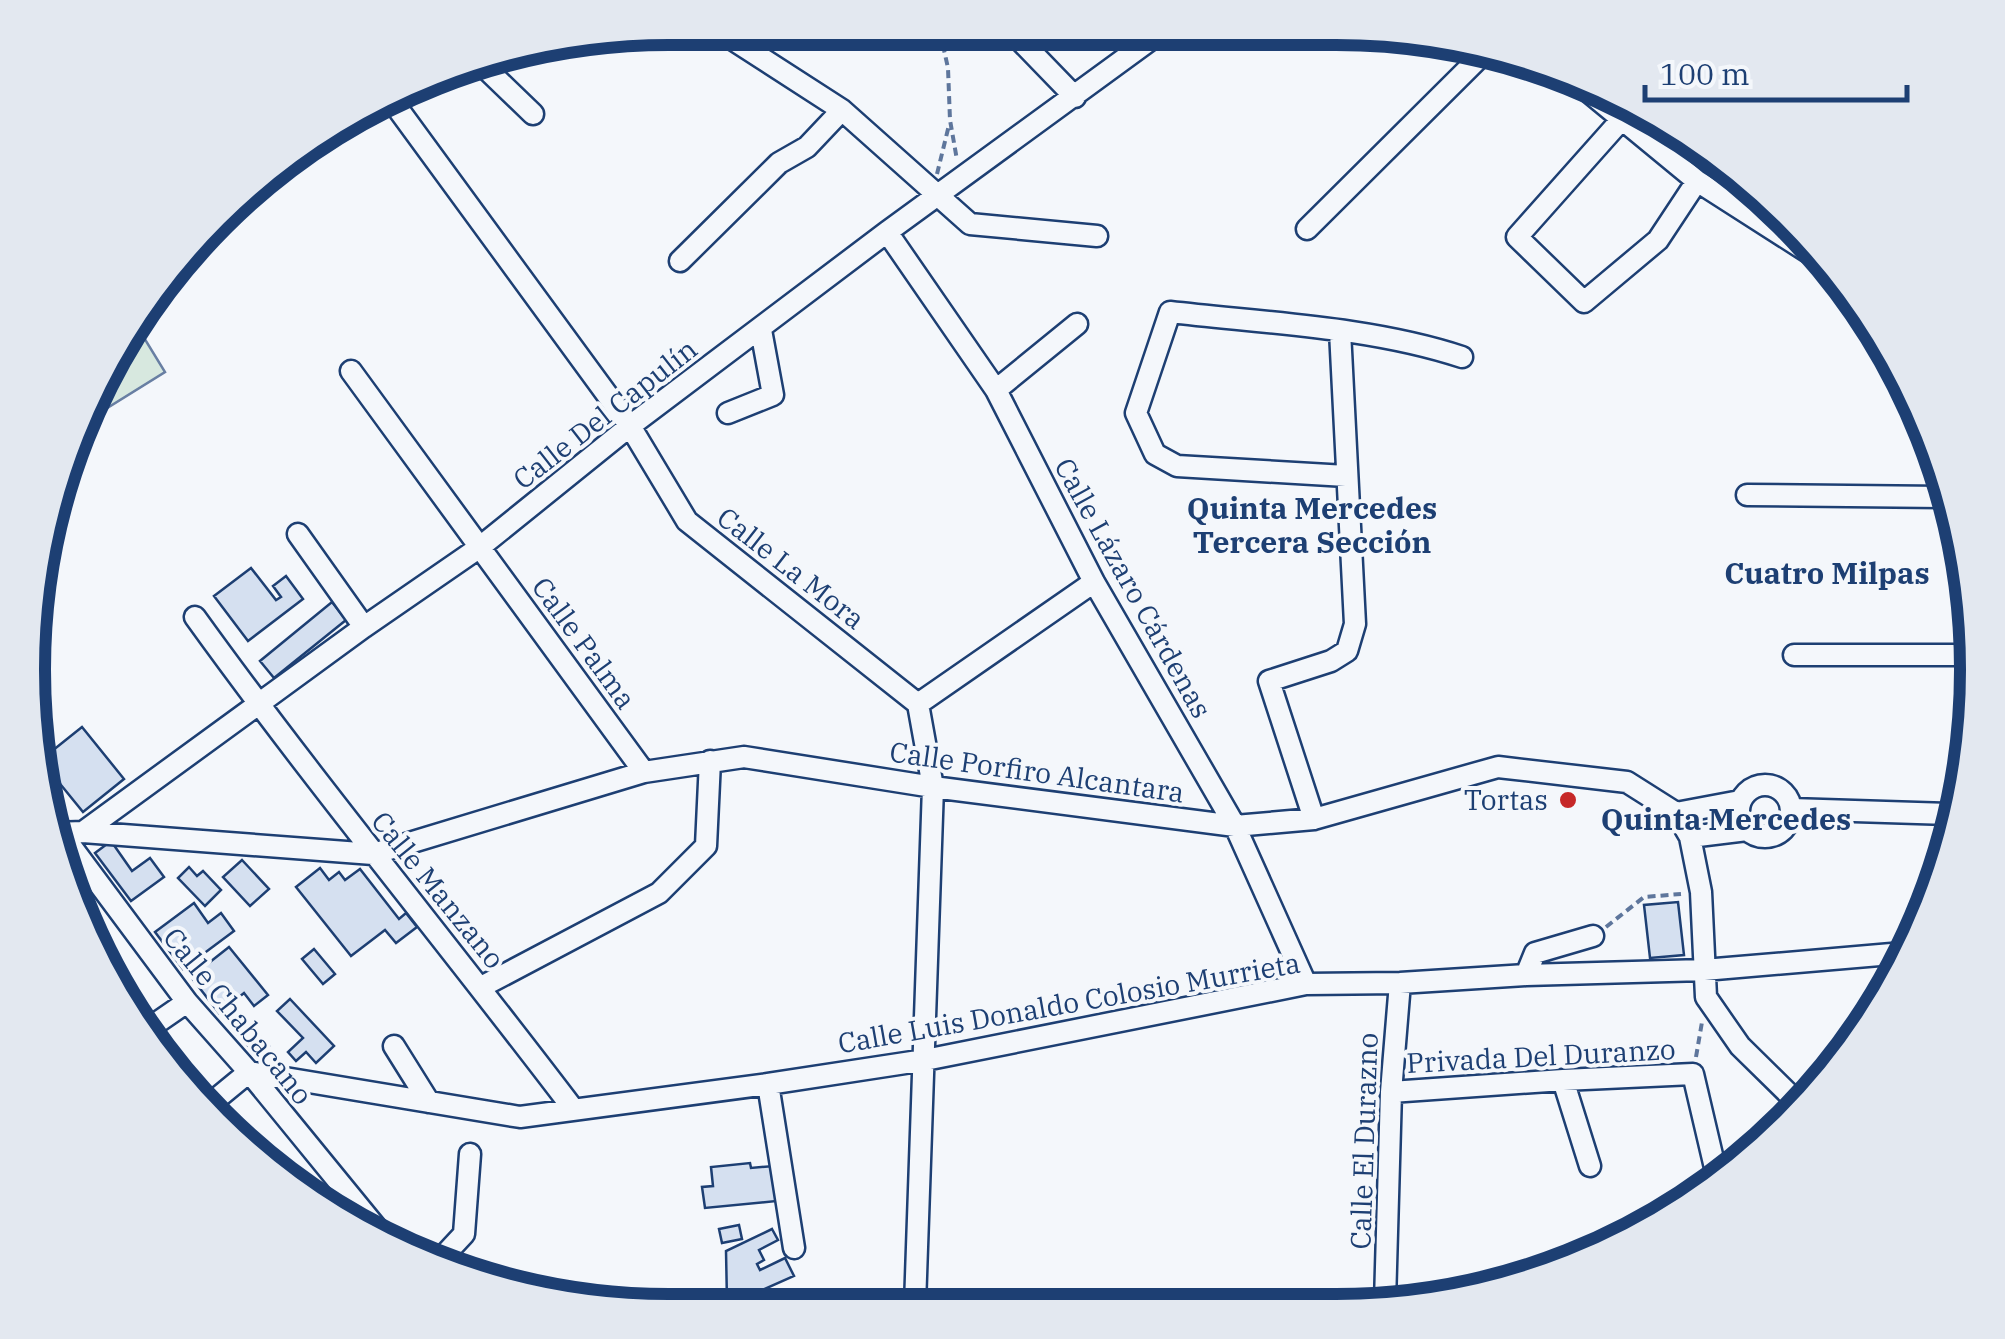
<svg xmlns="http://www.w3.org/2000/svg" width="2005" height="1339" font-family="'IBM Plex Serif',serif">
<rect width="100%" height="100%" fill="#f4f7fb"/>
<path fill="#d7e8df" stroke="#687fa3" stroke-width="2.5" d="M135,323L165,372L75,428L76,424Z"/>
<path fill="#d5e0f0" stroke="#1d3f73" stroke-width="2.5" d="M251,568L276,600L281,597L273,586L286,576L303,599L248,641L214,596Z
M332,602L346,620L274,678L260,661Z
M82,727L124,779L83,812L61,785L49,795L39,782L36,742L47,755Z
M111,841L132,871L150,858L164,877L131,901L95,853Z
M242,860L269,889L250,906L223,877Z
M189,867L197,876L203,871L221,890L205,906L178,878Z
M320,868L329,880L339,872L345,880L360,869L399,919L406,913L417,927L396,943L385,930L351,956L296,887Z
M1678,902L1684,955L1650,958L1644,905Z
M194,903L208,923L221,913L234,931L183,969L155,932Z
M229,947L268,995L254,1006L244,993L219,1013L191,977Z
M314,949L335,974L323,984L302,959Z
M290,999L334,1046L316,1063L306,1052L296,1061L288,1052L303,1038L277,1011Z
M246,1022L269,1046L259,1057L235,1032Z
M750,1163L751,1168L774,1166L777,1201L705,1208L702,1187L713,1186L711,1167Z
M739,1225L742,1239L722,1243L719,1229Z
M772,1229L778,1240L759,1250L764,1260L757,1264L760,1270L785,1258L794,1276L735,1302H727L726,1251Z"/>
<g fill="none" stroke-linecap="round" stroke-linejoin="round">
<g stroke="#1d3f73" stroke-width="25">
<path id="minor" d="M715,28L842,110L970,224L1097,236
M1013,33L1075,97
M1504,55H1506
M476,59L533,114
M1572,78L1697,181L1819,259
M390,98L630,426L687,521L918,704L933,787L915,1305
M1622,119L1517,237L1584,302L1658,240L1697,181
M1307,229L1488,49
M887,232L996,390L1094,582L1235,826L1306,984
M680,261L779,163L807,147L842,110
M351,371L644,772
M996,390L1077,324
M728,413L773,395L761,330
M1346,476L1177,466L1155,454L1136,413L1170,312C1266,323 1371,327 1462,357
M1747,495L1943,497
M298,534L364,627
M195,617C316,785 449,945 574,1110
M1794,655H1975
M918,704L1094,582
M1739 811a26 26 0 1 1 52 0a26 26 0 1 1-52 0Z
M1791,809L1949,814
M1676,813L1740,801
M47,814L187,1002L249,1072L392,1247
M1314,819L1269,681L1331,661L1347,651L1355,624L1340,331
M83,832L364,627L480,547L630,426L887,232L1157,35
M54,833L83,832L373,854L644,772L744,757L933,787L1235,826L1314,819L1498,767L1627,782L1676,813L1690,837L1701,892L1706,997L1740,1046L1801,1106
M1690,837L1747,830
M1526,975L1535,953L1593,936
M481,987L659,893L706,846L710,761
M145,1031L187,1002
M394,1046L429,1102
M1563,1080L1590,1166
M768,1084L794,1248
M1391,1092L1563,1080L1693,1074L1716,1172
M204,1109L249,1072L520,1117L768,1084L925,1060L1306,984L1400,983L1526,975L1704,970L1903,953
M437,1263L464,1234L470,1154
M1385,1302L1391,1092L1400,983"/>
</g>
<path stroke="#5e769c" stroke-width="4" stroke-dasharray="8 5" stroke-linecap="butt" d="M940,32L948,68L950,120L957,160
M937,174L949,125
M1606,927L1644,897L1681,894
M1696,1057L1702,1022"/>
<use href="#minor" stroke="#f4f7fb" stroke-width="20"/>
</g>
<circle fill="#c62828" stroke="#f4f7fb" stroke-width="4" cx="1568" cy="800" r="10"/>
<g text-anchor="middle" stroke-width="8" stroke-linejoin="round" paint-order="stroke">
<g font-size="28" fill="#1d3f73" stroke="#f4f7fb">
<text transform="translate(605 414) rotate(-38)" y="10">Calle Del Capulín</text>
<text transform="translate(791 568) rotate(38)" y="10">Calle La Mora</text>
<text transform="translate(1133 588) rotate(61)" y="10">Calle Lázaro Cárdenas</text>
<text transform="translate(584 643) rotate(54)" y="10">Calle Palma</text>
<text transform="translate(1037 772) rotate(8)" y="10">Calle Porfiro Alcantara</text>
<text transform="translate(438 890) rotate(51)" y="10">Calle Manzano</text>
<text transform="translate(1069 1003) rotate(-10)" y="10">Calle Luis Donaldo Colosio Murrieta</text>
<text transform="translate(238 1016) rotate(51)" y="10">Calle Chabacano</text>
<text transform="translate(1541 1056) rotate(-3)" y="10">Privada Del Duranzo</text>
<text transform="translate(1364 1141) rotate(-88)" y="10">Calle El Durazno</text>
</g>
<g font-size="28" fill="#1d3f73" stroke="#f4f7fb" text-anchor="end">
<text x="1548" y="810">Tortas</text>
</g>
<g font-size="30" font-weight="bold" fill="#1d3f73" stroke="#f4f7fb">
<text x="1312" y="519">Quinta Mercedes<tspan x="1312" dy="34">Tercera Sección</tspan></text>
<text x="1827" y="584">Cuatro Milpas</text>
<text x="1726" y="830">Quinta Mercedes</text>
</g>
</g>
<path d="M0 0H2005V1339H0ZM669 45H1336A624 624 0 0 1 1960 669V670A624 624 0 0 1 1336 1294H669A624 624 0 0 1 45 670V669A624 624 0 0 1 669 45Z" fill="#e3e8f0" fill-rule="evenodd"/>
<path fill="none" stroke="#1d3f73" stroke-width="12" d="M669 45H1336A624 624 0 0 1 1960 669V670A624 624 0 0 1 1336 1294H669A624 624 0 0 1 45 670V669A624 624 0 0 1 669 45Z"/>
<path d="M1645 85v15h262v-15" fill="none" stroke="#1d3f73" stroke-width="5"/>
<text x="1660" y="85" font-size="30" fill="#1d3f73" stroke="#f4f7fb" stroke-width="8" paint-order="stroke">100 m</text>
</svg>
